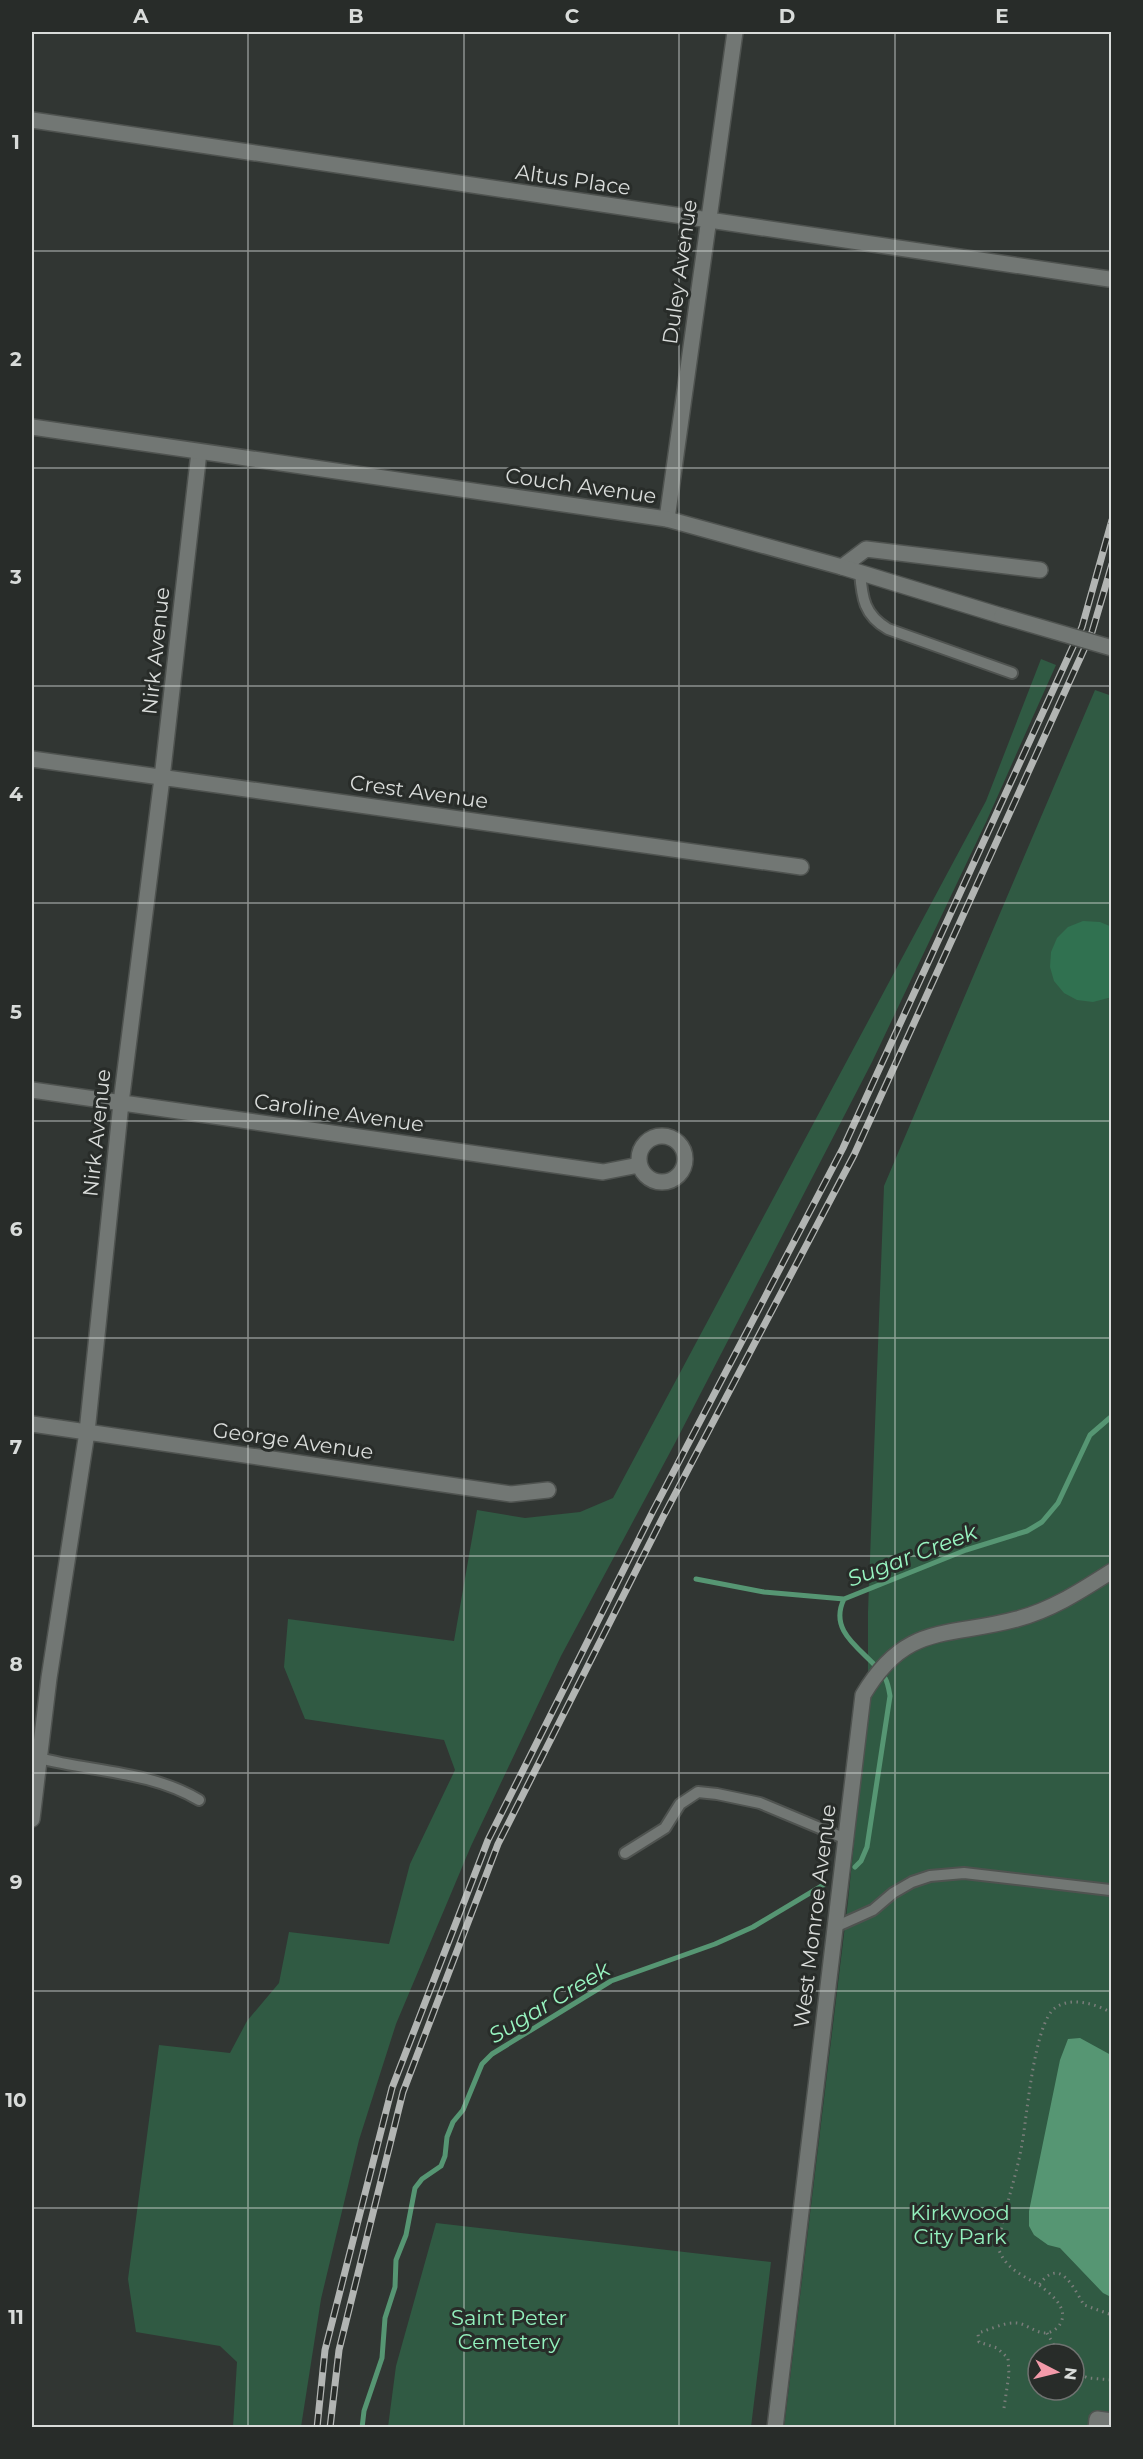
<svg xmlns="http://www.w3.org/2000/svg" width="1143" height="2459" font-family="Montserrat,sans-serif">
<rect width="100%" height="100%" fill="#313633"/>
<path fill="#305a43" fill-rule="evenodd" d="M1041,659L1056,665L987,820L872,1062L675,1443L561,1656L471,1846L396,2024L359,2140L321,2299L301,2427H233L237,2362L220,2346L136,2332L128,2279L159,2045L230,2053L247,2021L279,1983L289,1932L389,1944L410,1864L455,1770L444,1740L305,1719L284,1667L288,1619L454,1641L477,1510L525,1518L580,1512L613,1498L986,801Z
M1095,690L1112,696L1111,2427L784,2428L848,1901L868,1707V1612L884,1186ZM1038,2354H1074V2390H1038Z
M436,2223L771,2262L751,2427H388L396,2366Z"/>
<path fill="#569673" d="M1080,2038L1111,2055V2297L1103,2293L1060,2248L1048,2245L1034,2235L1029,2226V2211L1060,2060L1068,2039Z"/>
<g fill="none" stroke-linecap="round" stroke-linejoin="round">
<path stroke="#569673" stroke-width="5" d="M696,1579L764,1592L844,1599L966,1550L1027,1531L1042,1522L1058,1503L1090,1435L1112,1416
M844,1599C826,1636 871,1653 885,1678C888,1683 889,1690 890,1696L867,1847L861,1861L855,1867
M362,2428L364,2411L382,2358L385,2318L395,2287L396,2260L406,2235L415,2188L422,2179L441,2166L445,2156L447,2137L453,2122L463,2110L482,2064L492,2054L611,1981L715,1944L753,1927L825,1884"/>
</g>
<path fill="#307150" d="M1083,921L1100,922L1112,927V997L1093,1002L1077,1000L1064,993L1054,981L1050,967L1051,952L1057,938L1068,927Z"/>
<g fill="none" stroke-linecap="round" stroke-linejoin="round">
<g stroke="#4f5350" stroke-width="14">
<path id="service" d="M860,572C862,598 864,615 888,629L1012,673
M39,1758C93,1772 150,1771 199,1800
M625,1853L665,1828L680,1804L698,1792L717,1794L760,1803L846,1839
M835,1927L873,1910L893,1893L912,1882L930,1876L964,1873L1110,1890"/>
</g>
<g stroke="#4f5350" stroke-width="18">
<path id="minor" d="M32,120L1109,279
M667,519L735,32
M842,567L866,549L1040,570
M32,759L801,867
M32,1090L603,1172L639,1165
M639 1159a23 23 0 1 1 46 0a23 23 0 1 1-46 0Z
M32,1424L511,1494L548,1490
M32,1819L49,1678L87,1432L121,1103L162,778L199,452
M775,2428L863,1695C906,1622 947,1638 1017,1619C1052,1610 1082,1590 1112,1571
M1096,2428L1097,2419L1112,2421"/>
</g>
<g stroke="#4f5350" stroke-width="18">
<path id="tertiary" d="M32,427L667,519L842,567L1002,616"/>
</g>
<path stroke="#797d7a" stroke-width="3" stroke-dasharray="1.5 4.5" stroke-linecap="butt" d="M1112,2013C1096,2004 1071,1996 1055,2008C1034,2023 1027,2117 1022,2144C1016,2179 1003,2212 998,2247C1004,2268 1022,2275 1039,2285C1060,2256 1073,2287 1084,2305L1112,2315
M1047,2333L1059,2354
M1074,2372L1088,2378L1112,2380
M1004,2408L1009,2374L1008,2358L997,2348L979,2342L978,2334L981,2332C991,2329 1003,2323 1014,2323C1025,2322 1034,2333 1046,2333C1050,2333 1055,2330 1058,2327C1072,2310 1051,2294 1039,2285"/>
<use href="#service" stroke="#727774" stroke-width="10"/>
<use href="#minor" stroke="#727774" stroke-width="15"/>
<use href="#tertiary" stroke="#727774" stroke-width="15"/>
<g stroke="#b2b5b3" stroke-width="7">
<path id="rail" d="M317,2428L325,2350L392,2088L488,1840L653,1511L843,1148L1082,627L1112,520
M330,2428L339,2350L403,2092L498,1844L663,1517L854,1155L1092,632L1112,564"/>
</g>
<use href="#rail" stroke="#282c29" stroke-width="4.5" stroke-dasharray="14" stroke-linecap="butt"/>
<g stroke="#4f5350" stroke-width="18" stroke-linecap="butt">
<path id="tertiary-bridge" d="M1002,616L1112,648"/>
</g>
<use href="#tertiary-bridge" stroke="#727774" stroke-width="15"/>
</g>
<path fill="none" stroke="#d9dcda" stroke-width="1.5" stroke-opacity="0.55" d="M248,32V2428M464,32V2428M679,32V2428M895,32V2428M32,251H1112M32,468H1112M32,686H1112M32,903H1112M32,1121H1112M32,1338H1112M32,1556H1112M32,1773H1112M32,1991H1112M32,2208H1112"/>
<g text-anchor="middle" stroke-width="6" stroke-linejoin="round" paint-order="stroke">
<g font-size="21" fill="#d9dcda" stroke="#282c29">
<text transform="translate(573 180) rotate(8)" y="7">Altus Place</text>
<text transform="translate(680 272) rotate(-82)" y="7">Duley Avenue</text>
<text transform="translate(581 486) rotate(8)" y="7">Couch Avenue</text>
<text transform="translate(156 651) rotate(-84)" y="7">Nirk Avenue</text>
<text transform="translate(419 792) rotate(8)" y="7">Crest Avenue</text>
<text transform="translate(339 1113) rotate(8)" y="7">Caroline Avenue</text>
<text transform="translate(97 1133) rotate(-84)" y="7">Nirk Avenue</text>
<text transform="translate(293 1441) rotate(8)" y="7">George Avenue</text>
<text transform="translate(815 1916) rotate(-83)" y="7">West Monroe Avenue</text>
</g>
<g font-size="21" fill="#93f1bd" stroke="#282c29">
<text x="960" y="2220">Kirkwood<tspan x="960" dy="24">City Park</tspan></text>
<text x="509" y="2325">Saint Peter<tspan x="509" dy="24">Cemetery</tspan></text>
</g>
<g font-size="22" font-style="italic" fill="#98f5c1" stroke="#282c29">
<text transform="translate(912 1555) rotate(-21)" y="8">Sugar Creek</text>
<text transform="translate(549 2002) rotate(-31)" y="8">Sugar Creek</text>
</g>
</g>
<rect width="1143" height="2459" fill="none" stroke="#282c29" stroke-width="66"/>
<g transform="translate(1056 2372) rotate(97)"><circle r="28" fill="#282c29" stroke="#6f7270" stroke-width="1.5"/>
<path d="M0-4.5L10 22L0 15L-10 22Z" fill="#f39aa9"/>
<text y="-9" font-size="16" font-weight="bold" text-anchor="middle" fill="#d9dcda">N</text>
</g>
<rect x="33" y="33" width="1077" height="2393" fill="none" stroke="#d9dcda" stroke-width="2"/>
<g font-size="20" text-anchor="middle" font-weight="bold" fill="#d9dcda">
<text x="141" y="23">A</text>
<text x="356" y="23">B</text>
<text x="572" y="23">C</text>
<text x="787" y="23">D</text>
<text x="1002" y="23">E</text>
<text x="16" y="149">1</text>
<text x="16" y="366">2</text>
<text x="16" y="584">3</text>
<text x="16" y="801">4</text>
<text x="16" y="1019">5</text>
<text x="16" y="1236">6</text>
<text x="16" y="1454">7</text>
<text x="16" y="1671">8</text>
<text x="16" y="1889">9</text>
<text x="16" y="2107">10</text>
<text x="16" y="2324">11</text>
</g>
</svg>
